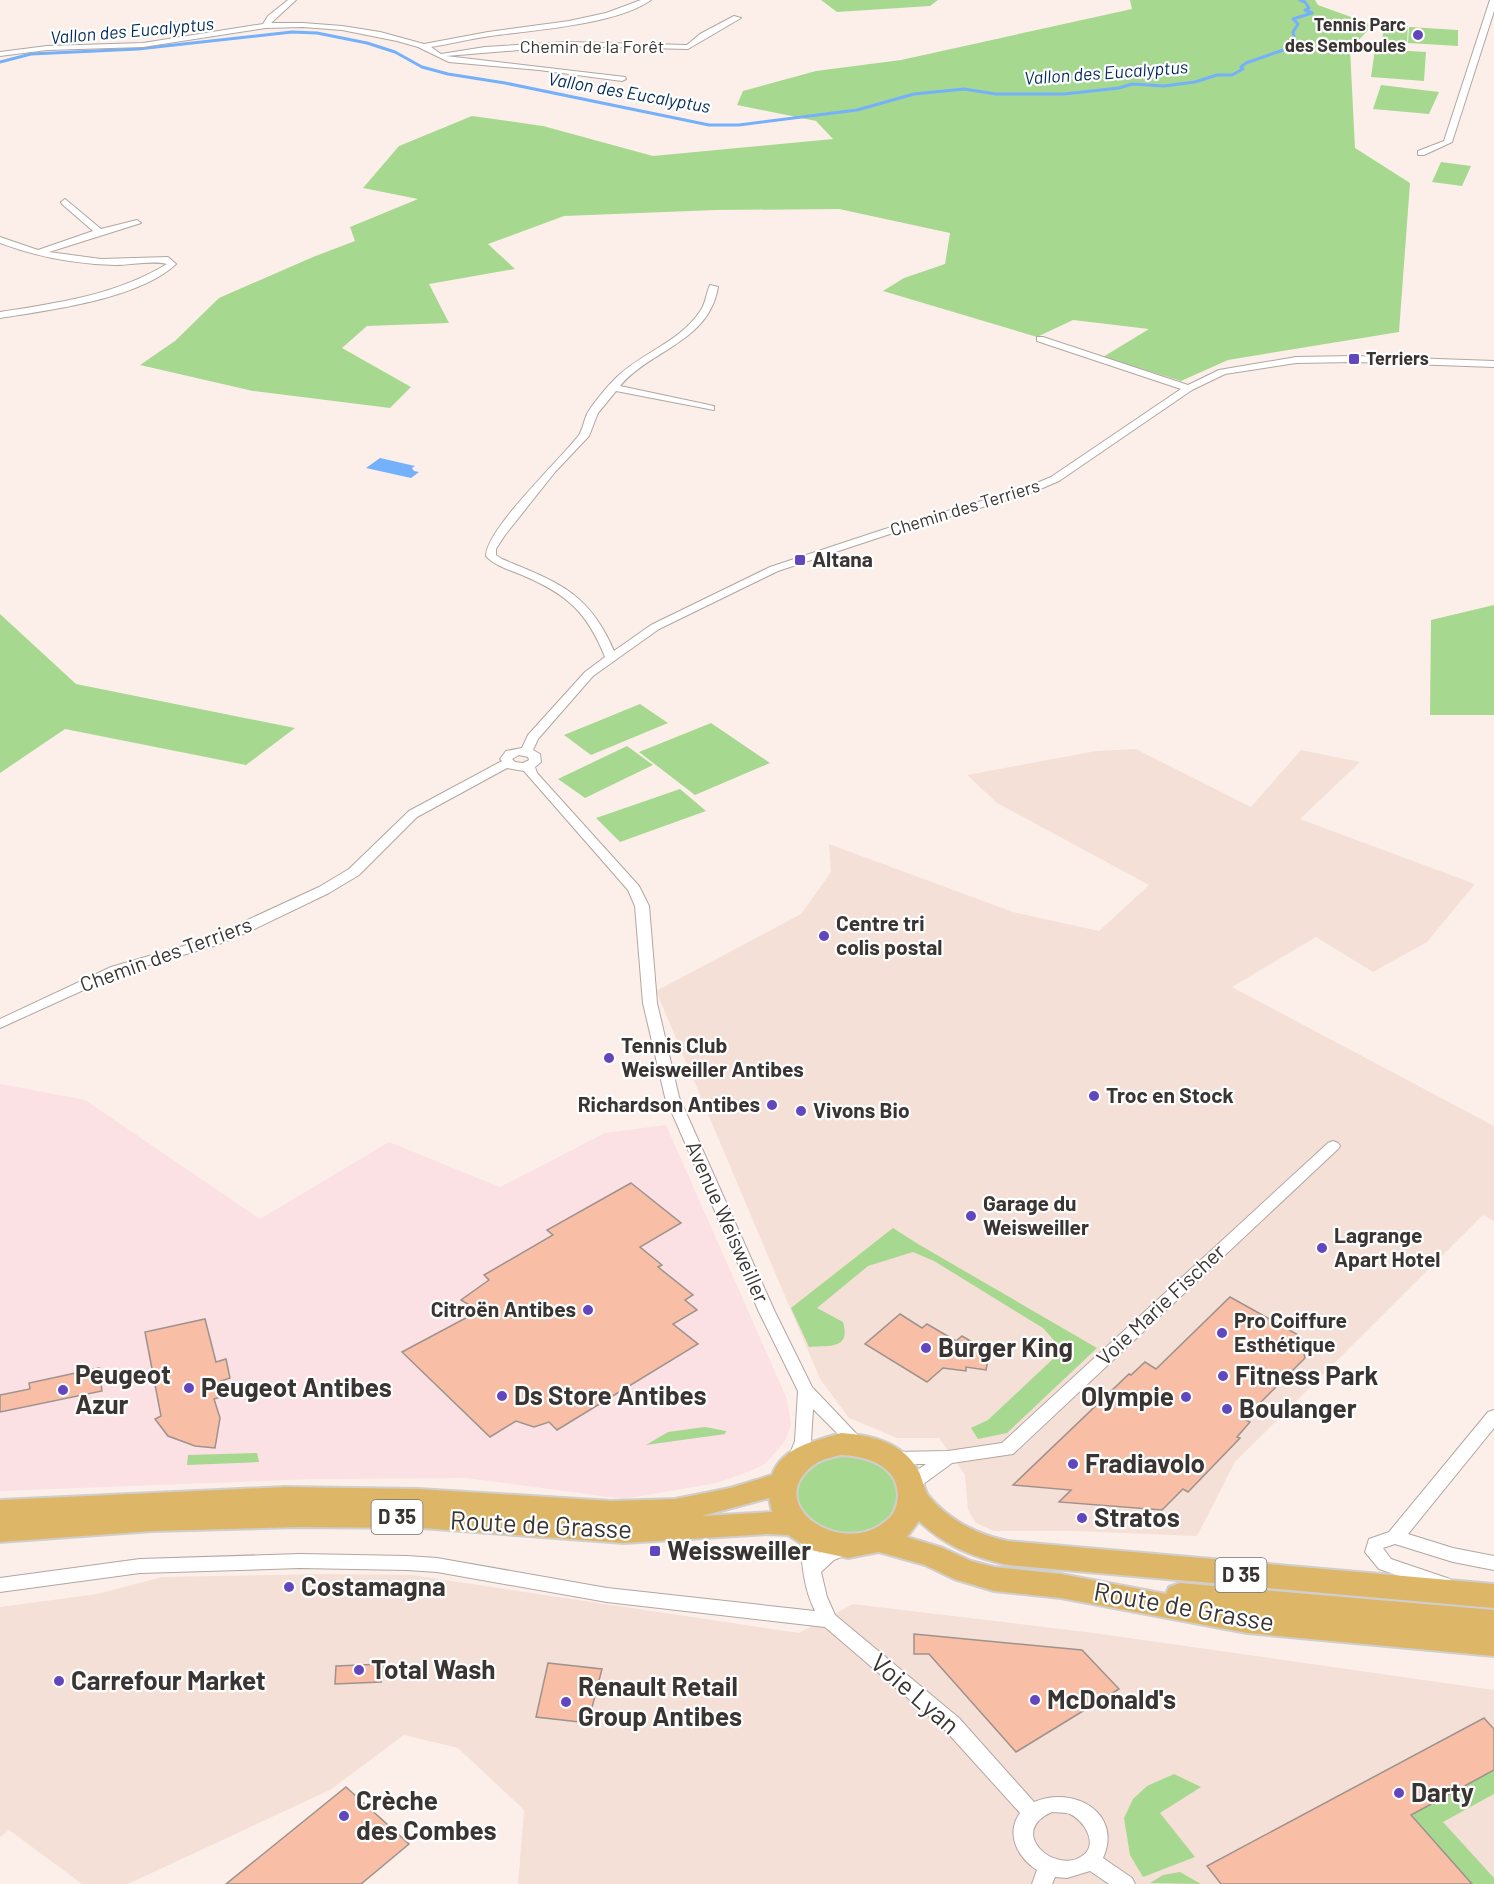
<svg xmlns="http://www.w3.org/2000/svg" width="1494" height="1884" font-family="Barlow,sans-serif">
<rect width="100%" height="100%" fill="#fcefea"/>
<path fill="#f5e0d7" d="M1136,749L1251,807L1301,750L1360,762L1300,819L1475,884L1427,942L1373,972L1316,937L1232,987L1494,1126V1221L1483,1215L1235,1462L1197,1536L1074,1531H994L976,1523L968,1510L965,1475L939,1438H897L849,1418L820,1379L656,991L801,914L831,872L829,844L1013,912L1099,931L1149,885L997,803L967,775L1096,751Z
M327,1574L412,1575L799,1633L853,1604L1094,1633L1494,1690V1884H518L524,1810L458,1748L404,1735L330,1790L128,1884H82L9,1830L0,1837V1607L97,1594L162,1577Z"/>
<path fill="#fbe0e4" d="M0,1084L85,1100L260,1219L389,1142L500,1187L605,1133L666,1125L787,1399L791,1425L785,1441L765,1464L748,1472L716,1483L624,1499L466,1478L313,1479L0,1491Z"/>
<path fill="#a7d88f" d="M821,0H938L930,6L837,12Z
M1130,0H1315L1318,5L1373,25L1350,49L1355,148L1410,183L1399,332L1228,360L1181,381L1103,357L1149,329L1073,320L1037,337L883,291L904,278L945,264L950,233L839,209L716,210L564,216L488,244L515,269L429,284L449,323L367,326L342,348L411,387L390,408L253,391L140,365L175,341L219,298L313,257L355,241L350,227L418,199L363,188L399,146L472,116L543,126L653,156L833,139L816,121L737,105L743,91L816,71L901,60L1132,9Z
M1384,25L1408,26L1407,43L1382,41Z
M1409,27L1458,30V46L1408,43Z
M1375,49L1426,52L1424,81L1371,77Z
M1381,85L1439,92L1429,114L1373,109Z
M1441,162L1471,166L1462,186L1432,182Z
M1494,605V715H1430L1431,620Z
M0,614L76,684L295,728L246,765L65,729L0,773Z
M640,704L668,723L591,755L564,735Z
M711,723L770,763L695,795L639,752Z
M627,746L653,765L585,798L558,779Z
M680,789L706,811L620,842L596,818Z
M893,1228L918,1244L1097,1348L1007,1433L978,1439L971,1428L988,1420L1055,1357L1058,1345L1043,1328L934,1261L913,1252L868,1266L817,1308L843,1322C851,1350 829,1345 809,1347L791,1308Z
M705,1427L726,1431L725,1434L646,1445L668,1432Z
M257,1453L259,1462L187,1465L188,1455Z
M839,1456C913,1455 918,1532 849,1533C836,1533 821,1529 811,1520C777,1492 808,1463 839,1456Z
M1494,1770V1794L1443,1822L1494,1878V1884H1472L1411,1815Z
M1174,1774L1201,1787L1160,1813L1195,1857L1143,1877L1130,1855L1124,1818L1133,1799L1147,1786Z
M1180,1872L1201,1884L1150,1883L1163,1875Z"/>
<path fill="#74b1fa" d="M380,458L415,466L412,468L414,471L419,472L411,478L366,468Z"/>
<g fill="none" stroke-linecap="round" stroke-linejoin="round">
<path stroke="#74b1fa" stroke-width="3" d="M0,62L31,54L138,49L292,32L317,33L367,43L395,52L422,67L448,74L505,83L709,125H739L857,110L914,94L964,89L996,94H1064L1119,88L1132,84L1164,86L1195,82L1217,75H1232L1243,69L1241,67L1246,63L1289,48L1295,40L1293,32L1298,24L1293,19L1312,13L1305,10L1309,8L1305,2L1300,0"/>
</g>
<path fill="#f9bfa6" stroke="#9d928d" stroke-width="1.5" d="M631,1183L681,1223L640,1247L662,1265L658,1267L693,1295L685,1300L697,1310L673,1324L698,1344L557,1430L549,1422L534,1427L516,1421L490,1437L402,1352L479,1311L461,1300L489,1280L484,1275L553,1235L547,1230Z
M1230,1297L1300,1336L1305,1358L1244,1419L1250,1422L1237,1437L1240,1438L1188,1492L1183,1489L1162,1510L1059,1502L1071,1490L1013,1485L1129,1374L1131,1375L1145,1362L1156,1369Z
M900,1314L922,1328L927,1324L956,1341L962,1336L979,1346L978,1353L989,1355L986,1370L966,1367V1371L943,1368L927,1382L865,1344Z
M205,1319L216,1362L226,1359L230,1378L221,1381L224,1396L214,1399L220,1418L215,1448L195,1446L168,1436L155,1419L161,1416L145,1332Z
M99,1368L102,1391L0,1412V1395L30,1389L29,1383Z
M914,1634L1082,1650L1119,1689L1016,1752L929,1654H914Z
M548,1663L602,1669L588,1723L536,1717Z
M383,1664L381,1682L335,1684L336,1666Z
M1484,1718L1494,1729V1770L1411,1815L1472,1884H1221L1207,1866Z
M346,1787L409,1844L361,1884H226Z"/>
<g fill="none" stroke-linecap="round" stroke-linejoin="round">
<g stroke="#b2a6a1" stroke-width="2">
<path id="minor" d="M288,0H296L271,23H303L342,26L380,32L424,44L488,32L569,21L606,13L641,0H651C616,25 533,30 490,36C470,39 450,44 431,47L441,54L485,47L567,42L687,45L700,34L734,16L741,18L688,49L567,46L446,56L625,77L626,79L622,81L539,70L449,62L418,47L397,41L342,30L303,27L266,28L143,47L47,50L0,56V52L47,46L143,43L263,24L268,16Z
M1490,0H1494V11L1452,142L1424,155H1418V151L1444,141Z
M65,199L101,229L137,220L141,223L49,252L101,259L168,257L176,264C139,299 50,310 0,318V312C58,303 116,295 167,264C151,260 132,265 115,265C76,264 37,257 0,243V237L38,250L93,231L62,204L61,202Z
M710,285L718,287C709,342 650,350 620,386L714,406V410L616,391L598,413L589,436L555,472L505,535L496,549V555L502,559C557,582 589,592 614,651L651,625L770,567L885,529L1023,489L1051,477L1181,389L1037,341V337H1043L1188,385L1219,370L1296,357L1354,356L1494,361V367L1354,362L1296,363L1225,374L1192,390L1059,481L1031,493L893,533L778,571L659,629L593,676L538,739L533,750L540,754L541,762L535,767L537,773L639,886L649,906L657,1003L679,1097L775,1312L812,1387L867,1445L865,1449L859,1451L853,1449L813,1409L811,1441L802,1466L796,1467L790,1466L787,1461L795,1441L798,1391L759,1312L665,1097L643,1003L635,906L628,890L524,771L507,768L417,817L359,875L329,893L246,933L214,946L121,973L0,1028V1019L111,967L204,940L319,887L349,869L409,811L502,761L500,759L506,751L522,748L528,735L585,672L605,657C587,612 567,594 522,575C510,570 495,566 486,556C486,529 561,459 579,435C583,429 584,420 587,414C593,403 610,383 619,375C644,352 681,341 701,310C706,302 706,294 710,285ZM519,755L528,757L529,760L523,763L515,762L512,759Z
M1333,1141L1338,1143L1340,1146L1338,1149L1013,1454L952,1463L918,1488L912,1490L906,1488L903,1483L906,1478L926,1464H892L886,1463L884,1458L886,1453L892,1452L948,1451L1002,1443L1328,1143Z
M1494,1410V1428L1408,1534L1453,1548L1494,1556V1570L1453,1562L1395,1544L1383,1548L1391,1559L1450,1579L1453,1584L1450,1589L1444,1591L1379,1569L1365,1552L1369,1539L1389,1532L1488,1412Z
M809,1529L815,1531L818,1536L819,1553L847,1540L853,1542L856,1547L853,1552L834,1560L821,1572L827,1597L835,1615L959,1718L1034,1802C1074,1785 1123,1813 1103,1858L1132,1878L1135,1884H1109L1090,1871L1067,1878L1055,1877L1052,1884H1032L1037,1870C1018,1858 1005,1834 1020,1813L945,1730L825,1627L607,1602L437,1572L407,1570L300,1568L140,1573L0,1592V1578L140,1559L300,1554L407,1556L437,1558L607,1588L815,1611C803,1587 802,1563 800,1536L803,1531ZM1052,1812C1058,1813 1065,1812 1070,1814C1085,1821 1099,1845 1082,1856C1055,1875 1006,1832 1052,1812Z"/>
</g>
<g stroke="#d0cfce" stroke-width="4">
<path id="primary" d="M841,1433C871,1435 902,1442 918,1470C922,1477 924,1489 928,1495C948,1520 978,1535 1008,1541L1494,1584V1608L1008,1565C973,1557 945,1546 919,1521L907,1537L943,1548L971,1561L994,1567L1061,1574L1166,1594L1169,1587L1180,1583L1494,1610V1656L1247,1633L1061,1598L994,1591L954,1579L925,1565L879,1552L848,1558L811,1550L788,1535L767,1534L624,1543L422,1528L297,1527L153,1531L0,1542V1500L285,1487L419,1489L611,1501L675,1499L730,1488L772,1475C782,1447 815,1441 841,1433ZM841,1455C866,1456 898,1465 898,1496C897,1505 895,1514 887,1520C843,1560 759,1504 815,1464C822,1459 833,1457 841,1455ZM769,1498L772,1512L702,1516Z"/>
</g>
<use href="#minor" fill="#fff" fill-rule="evenodd"/>
<use href="#primary" fill="#ddb668" fill-rule="evenodd"/>
</g>
<g fill="#6246be" stroke="#fff" stroke-width="2">
<circle cx="1418" cy="35" r="6"/>
<rect x="1348" y="353" width="12" height="12" rx="3"/>
<rect x="794" y="554" width="12" height="12" rx="3"/>
<circle cx="824" cy="936" r="6"/>
<circle cx="609" cy="1058" r="6"/>
<circle cx="1094" cy="1096" r="6"/>
<circle cx="772" cy="1105" r="6"/>
<circle cx="801" cy="1111" r="6"/>
<circle cx="971" cy="1216" r="6"/>
<circle cx="1322" cy="1248" r="6"/>
<circle cx="588" cy="1310" r="6"/>
<circle cx="1222" cy="1333" r="6"/>
<circle cx="926" cy="1348" r="6"/>
<circle cx="1223" cy="1376" r="6"/>
<circle cx="189" cy="1388" r="6"/>
<circle cx="63" cy="1390" r="6"/>
<circle cx="502" cy="1396" r="6"/>
<circle cx="1186" cy="1397" r="6"/>
<circle cx="1227" cy="1409" r="6"/>
<circle cx="1073" cy="1464" r="6"/>
<circle cx="1082" cy="1518" r="6"/>
<rect x="649" y="1545" width="12" height="12" rx="3"/>
<circle cx="289" cy="1587" r="6"/>
<circle cx="359" cy="1670" r="6"/>
<circle cx="59" cy="1681" r="6"/>
<circle cx="1035" cy="1700" r="6"/>
<circle cx="566" cy="1702" r="6"/>
<circle cx="1399" cy="1793" r="6"/>
<circle cx="344" cy="1816" r="6"/>
</g>
<g text-anchor="middle" stroke-width="4.5" stroke-linejoin="round" paint-order="stroke">
<g font-size="18" font-weight="bold" fill="#3a3533" stroke="#fff" text-anchor="end">
<text x="1406" y="31">Tennis Parc<tspan x="1406" dy="21">des Semboules</tspan></text>
<text x="1366" y="365" text-anchor="start">Terriers</text>
</g>
<g font-size="18" font-style="italic" fill="#002b58" stroke="#fff">
<text transform="translate(132 31) rotate(-5)" y="6">Vallon des Eucalyptus</text>
<text transform="translate(1106 73) rotate(-4)" y="6">Vallon des Eucalyptus</text>
<text transform="translate(629 93) rotate(10)" y="6">Vallon des Eucalyptus</text>
</g>
<g font-size="18" fill="#3a3533" stroke="#fff">
<text x="592" y="53">Chemin de la Forêt</text>
<text transform="translate(965 508) rotate(-17)" y="6">Chemin des Terriers</text>
</g>
<g fill="#fff" stroke="#757270" stroke-width="1.5">
<rect x="371.5" y="1500" width="51" height="34" rx="4.5"/>
<rect x="1215.5" y="1558" width="51" height="34" rx="4.5"/>
</g>
<g font-size="20" font-weight="bold" fill="#3a3533">
<text x="397" y="1524">D 35</text>
<text x="1241" y="1582">D 35</text>
</g>
<g font-size="21" font-weight="bold" fill="#3a3533" stroke="#fff" text-anchor="start">
<text x="812" y="567">Altana</text>
<text x="836" y="931">Centre tri<tspan x="836" dy="24">colis postal</tspan></text>
<text x="621" y="1053">Tennis Club<tspan x="621" dy="24">Weisweiller Antibes</tspan></text>
<text x="1106" y="1103">Troc en Stock</text>
<text x="760" y="1112" text-anchor="end">Richardson Antibes</text>
<text x="813" y="1118">Vivons Bio</text>
<text x="983" y="1211">Garage du<tspan x="983" dy="24">Weisweiller</tspan></text>
<text x="1334" y="1243">Lagrange<tspan x="1334" dy="24">Apart Hotel</tspan></text>
<text x="576" y="1317" text-anchor="end">Citroën Antibes</text>
<text x="1234" y="1328">Pro Coiffure<tspan x="1234" dy="24">Esthétique</tspan></text>
</g>
<g font-size="21" fill="#3a3533" stroke="#fff">
<text transform="translate(166 955) rotate(-20)" y="7">Chemin des Terriers</text>
<text transform="translate(727 1222) rotate(66)" y="7">Avenue Weisweiller</text>
<text transform="translate(1161 1305) rotate(-43)" y="7">Voie Marie Fischer</text>
</g>
<g font-size="26" font-weight="bold" fill="#3a3533" stroke="#fff" text-anchor="start">
<text x="938" y="1357">Burger King</text>
<text x="75" y="1384">Peugeot<tspan x="75" dy="30">Azur</tspan></text>
<text x="1235" y="1385">Fitness Park</text>
<text x="201" y="1397">Peugeot Antibes</text>
<text x="514" y="1405">Ds Store Antibes</text>
<text x="1174" y="1406" text-anchor="end">Olympie</text>
<text x="1239" y="1418">Boulanger</text>
<text x="1085" y="1473">Fradiavolo</text>
<text x="1094" y="1527">Stratos</text>
<text x="667" y="1560">Weissweiller</text>
<text x="301" y="1596">Costamagna</text>
<text x="371" y="1679">Total Wash</text>
<text x="71" y="1690">Carrefour Market</text>
<text x="578" y="1696">Renault Retail<tspan x="578" dy="30">Group Antibes</tspan></text>
<text x="1047" y="1709">McDonald's</text>
<text x="1411" y="1802">Darty</text>
<text x="356" y="1810">Crèche<tspan x="356" dy="30">des Combes</tspan></text>
</g>
<g font-size="26" fill="#3a3533" stroke="#fff">
<text transform="translate(541 1525) rotate(3)" y="9">Route de Grasse</text>
<text transform="translate(1184 1607) rotate(10)" y="9">Route de Grasse</text>
<text transform="translate(915 1694) rotate(41)" y="9">Voie Lyan</text>
</g>
</g>
</svg>
